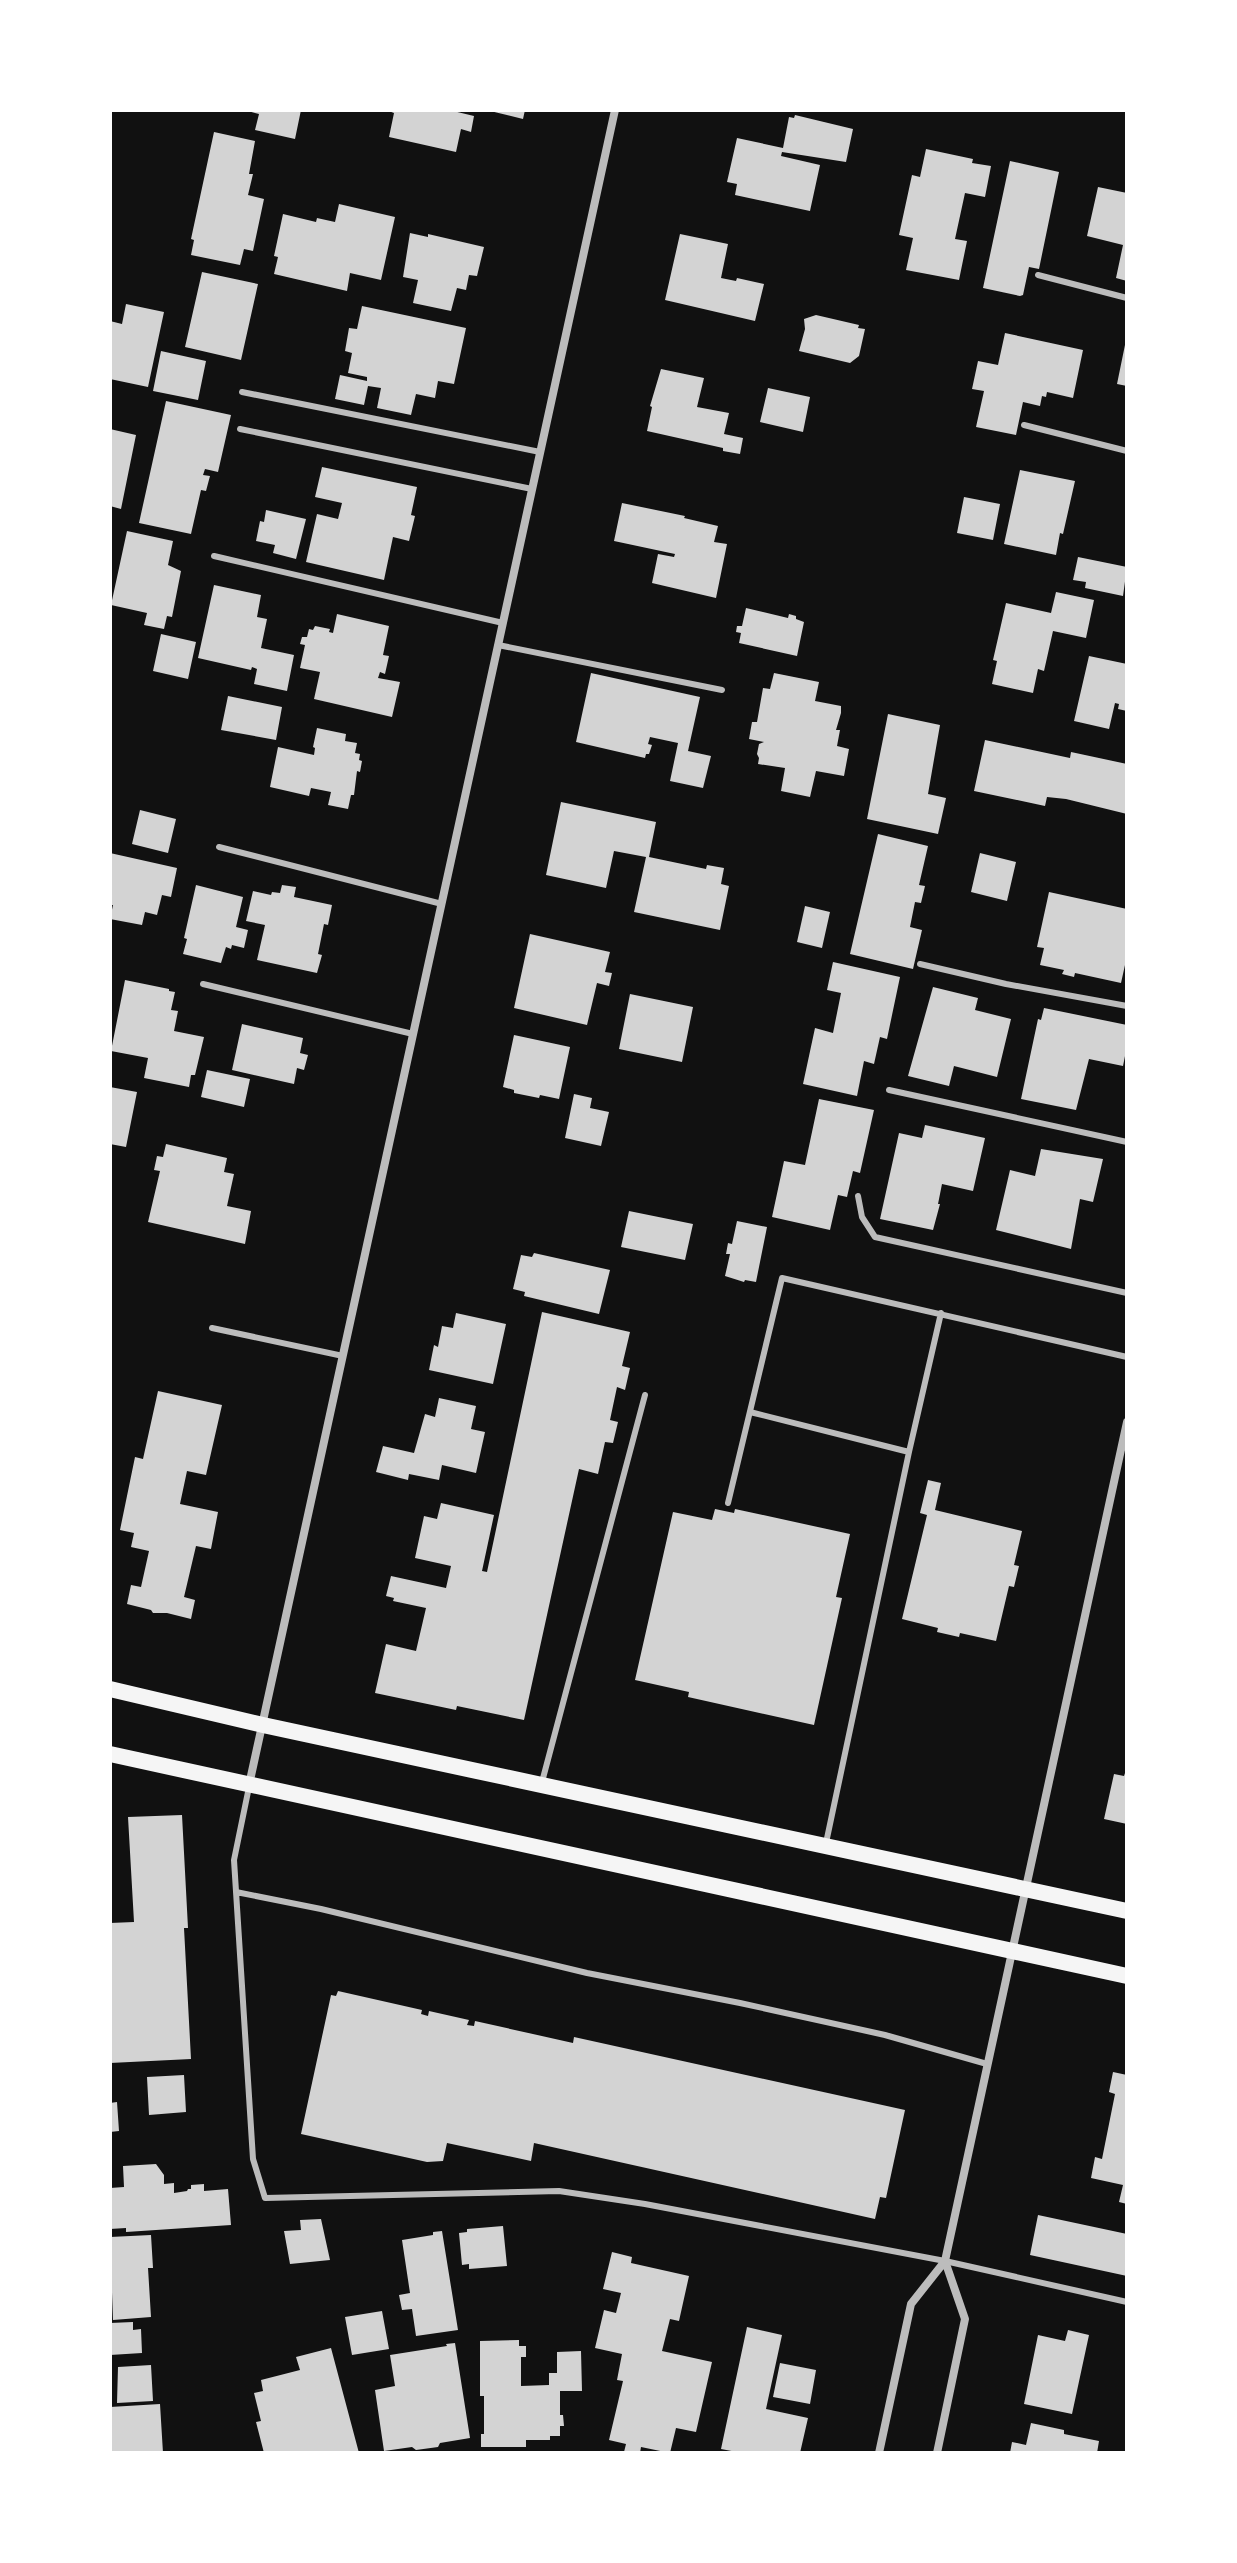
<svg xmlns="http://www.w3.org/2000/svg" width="1237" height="2563" font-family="Helvetica,sans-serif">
<rect width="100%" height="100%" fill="#111"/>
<path fill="#d3d3d3" d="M244,110H301L295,139L255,130L259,114Z
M386,110H449L474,116L471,132L461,129L456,152L389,137L394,113Z
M486,110H525L523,119Z
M795,115L853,129L846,162L782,152L781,156L820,165L810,211L735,195L737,184L727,182L737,138L783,148L789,117L794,118Z
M214,132L255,141L249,174H253L248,195L264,199L253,251L244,249L240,265L191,255L194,240L191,239Z
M926,149L973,159L972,163L991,166L985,197L965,193L955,239L967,241L959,280L906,270L913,238L899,235L912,175L920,177Z
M1010,161L1059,172L1039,269L1029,267L1023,295L1020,296L983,288Z
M1098,187L1127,193V281L1116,278L1123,245L1087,236Z
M339,204L395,217L381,280L350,273L347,291L274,274L278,257L274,256L283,214L316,222L317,218L335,222Z
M410,233L428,237V234L484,247L477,276L469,275L466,290L457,288L451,311L413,303L418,280L403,277Z
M680,234L728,244L721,278L736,281L737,278L764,284L755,321L665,300Z
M202,272L258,284L241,360L185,347Z
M126,304L164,312L148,387L110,379V321L122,324Z
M362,306L466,328L454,384L438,381L435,398L416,394L411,415L377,408L381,388L368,386L364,405L335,399L340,375L367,381V377L348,373L352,353L345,351L349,328L357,329Z
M816,315L859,325L858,328L865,329L859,356L850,363L799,351L805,329L804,319Z
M1005,333L1083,350L1073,398L1047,392L1046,397L1042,396L1040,406L1023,402L1016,435L976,427L984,391L972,389L978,361L998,365Z
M1126,340L1127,341V386L1117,384Z
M161,351L206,361L198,400L153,391Z
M661,369L704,378L697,407L729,413L724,434L743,438L740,454L723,451V448L647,431L652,407L650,406Z
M768,388L810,397L803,432L760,422Z
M166,401L231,415L218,472L205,469L203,475L210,476L206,491L201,490L191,534L139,523Z
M110,429L136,435L121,509L110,506Z
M322,467L417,487L411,515L415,516L409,541L393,537L384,580L306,562L317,514L338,519L342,503L315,497Z
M1020,470L1075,481L1063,534L1060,533L1056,555L1004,544Z
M964,497L1000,504L993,540L957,533Z
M622,503L685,516L684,518L718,526L714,542L727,544L716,598L652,583L658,554L674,557L675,554L614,541Z
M266,510L306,519L296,559L273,553L275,545L256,541L260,521L264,522Z
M127,531L173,541L168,565L181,571L172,617L167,616L164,629L144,625L147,613L111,605Z
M1078,557L1127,567L1123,596L1085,588L1086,582L1073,580Z
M214,585L261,595L257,617L267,619L261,648L294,655L287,691L254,684L257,669L252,667L251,670L198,658Z
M1056,592L1094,600L1086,638L1053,631L1044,671L1038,669L1033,693L992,684L997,661L993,660L1006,603L1051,613Z
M746,608L788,618L789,614L796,616V619L804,622L797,656L739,643L741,633L736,632L737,626H742Z
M337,614L389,626L383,655L389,656L385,674L380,672L378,678L400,682L392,717L314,699L320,672L300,668L305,645L300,644L302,637H307L309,629L313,630L315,626L330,629L329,632L333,633Z
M161,634L196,642L188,679L153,671Z
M1089,656L1127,664V711L1118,709L1119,704L1115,703L1109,729L1074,721Z
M591,673L700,697L688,751L711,756L703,788L670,781L678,743L650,737L648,744L652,745L649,754H646L645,758L576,742Z
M774,673L819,682L815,701L841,706V713L836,730H840L837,746L849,749L844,776L816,771L810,797L781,791L785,768L758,764L759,758L757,754L759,744L764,742L749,739L752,722H757L763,688L770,689Z
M228,696L282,707L276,740L221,730Z
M888,714L940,725L928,794L946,798L938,834L867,819Z
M317,728L346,734L345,741L357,743L355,753L360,754L359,760L362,761L360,772L357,771L354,795H351L348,809L328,805L331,792L311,788L309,796L270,787L278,747L314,755L315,748L313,747Z
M985,740L1070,758L1071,752L1127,764V814L1066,799L1047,797L1045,806L974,791Z
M561,802L656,822L649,857L706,869L707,865L724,868L721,884L729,886L720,930L634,912L646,857L614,851L606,888L546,875Z
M140,810L176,819L168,853L132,844Z
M878,834L928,846L919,885L925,886L921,903L915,902L910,927L922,930L913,969L850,954Z
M110,853L177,868L171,897L162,895L157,915L145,912L142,925L110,919L113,905H110Z
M980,853L1016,862L1007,901L971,892Z
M196,885L243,897L236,927L248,930L244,948L232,945L231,949L226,947L221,963L183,954L187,939L184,938Z
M282,885L296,887L294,897L332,905L328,925L324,924L318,954L322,955L317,973L257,960L265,925L246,921L253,891L271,895L272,892L280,893Z
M1049,892L1127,909V956L1121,983L1075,973L1074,977L1062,974L1064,970L1040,965L1044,948L1037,947Z
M805,906L830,912L822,948L797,942Z
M530,934L610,952L605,972L612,973L609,986L597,983L587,1025L514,1008Z
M833,962L900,977L887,1039L880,1037L874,1064L864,1061L857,1096L803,1084L815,1028L833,1033L841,993L827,990Z
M125,980L169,989V991L175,992L171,1010L178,1011L174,1031L204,1037L195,1075H191L189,1087L144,1078L148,1058L111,1051Z
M933,987L978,998L975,1010L1011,1019L997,1077L954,1066L949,1086L908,1076Z
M630,994L693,1007L682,1062L619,1049Z
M1044,1008L1127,1025V1046L1123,1066L1089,1059L1076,1110L1021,1099L1038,1019L1041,1020Z
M242,1024L303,1038L300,1053L308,1055L304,1070L297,1068L294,1084L232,1070Z
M514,1035L570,1047L559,1099L540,1095L539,1098L514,1093V1090L503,1087Z
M207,1070L250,1079L244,1107L201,1097Z
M110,1087L137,1092L126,1147L110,1144Z
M574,1094L592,1098L590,1108L609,1112L601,1146L565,1138Z
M819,1099L874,1110L860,1173L853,1171L847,1197L838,1195L830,1230L772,1217L784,1161L805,1165Z
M925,1125L985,1138L973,1191L942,1184L938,1204H940L933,1230L880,1219L899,1133L922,1138Z
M166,1144L227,1158L224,1172L234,1174L227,1206L251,1211L245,1244L148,1222L160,1171L154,1170L157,1156L163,1157Z
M1041,1149L1103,1159L1093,1202L1080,1199L1071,1249L996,1230L1010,1170L1035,1176Z
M629,1211L693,1224L685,1260L621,1247Z
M737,1221L767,1227L756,1282L745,1280L744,1282L725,1276L730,1254H726L728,1243L732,1244Z
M534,1253L610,1270L599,1314L524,1296L525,1292L513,1289L521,1255L532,1257Z
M542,1312L630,1332L622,1366L630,1368L625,1390L617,1387L610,1420L618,1422L613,1443L605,1442L598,1474L579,1469L524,1720L457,1706L456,1710L375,1693L386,1644L416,1651L426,1608L393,1601L394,1598L386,1596L391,1576L446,1588L451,1566L415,1558L424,1516L437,1519L441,1503L494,1515L482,1571L487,1572Z
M456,1313L506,1324L493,1384L429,1370L434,1345L438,1347L442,1326L453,1328Z
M158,1391L222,1405L206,1475L187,1471L180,1504L218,1512L211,1549L196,1546L184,1597L195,1600L191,1619L167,1613H153L151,1610L127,1604L131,1585L141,1587L149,1551L131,1547L134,1533L120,1530L135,1457L143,1459Z
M439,1398L476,1406L471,1429L485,1432L476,1473L442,1465L439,1480L409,1474L408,1480L376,1472L383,1446L414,1453L425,1414L435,1417Z
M928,1480L941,1483L935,1510L1022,1531L1014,1565L1019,1566L1014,1587L1009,1586L996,1641L960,1633L959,1637L937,1632L938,1628L902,1619L927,1515L920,1513Z
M715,1509L734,1513L735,1509L850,1534L836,1597L842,1598L814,1725L688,1697L689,1692L635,1680L673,1512L712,1520Z
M1126,1770H1127V1824L1104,1819L1114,1774L1124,1776Z
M182,1815L188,1928H184L191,2059L110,2063V1923L134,1922L128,1817Z
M338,1991L422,2010L421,2014L428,2016L429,2011L469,2020L467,2025L474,2026L475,2021L573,2043L574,2037L905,2110L886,2198L880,2197L875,2219L534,2143L531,2161L447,2143L443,2161L427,2162L301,2134L331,1995L336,1996Z
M1113,2072L1127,2075V2204L1119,2202L1123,2185L1091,2178L1095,2157L1102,2159L1115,2094L1109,2092Z
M184,2075L186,2112L149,2115L147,2077Z
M117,2102L119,2131L110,2132V2103Z
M156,2164L164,2175V2184L174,2183V2193L187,2191L188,2189H191V2185L204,2184V2191L228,2189L231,2225L126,2232V2228L110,2229V2188L124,2187L123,2166Z
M1038,2215L1127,2234V2276L1030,2255Z
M321,2219L330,2260L290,2264L284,2231L301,2230L300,2220Z
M503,2226L507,2266L469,2269V2264L462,2265L459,2233L467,2232V2229Z
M442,2231L458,2330L416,2336L412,2309L402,2310L399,2295L410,2293L402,2240L433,2235V2232Z
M151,2235L153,2268H148L151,2317L113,2320L110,2237Z
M612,2252L632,2257L631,2263L689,2276L679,2321L670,2319L662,2351L712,2362L696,2432L676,2428L670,2453L641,2447L640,2453H628L624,2452L626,2444L609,2440L623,2381L617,2380L622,2354L595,2348L604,2310L616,2313L621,2293L603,2289Z
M382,2311L389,2349L352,2355L345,2317Z
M133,2322V2330L141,2329L142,2353L110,2355V2323Z
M747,2327L782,2335L766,2409L808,2418L800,2453H742L721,2449Z
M1068,2330L1089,2335L1072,2414L1024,2404L1038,2335L1065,2341Z
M519,2340V2346H526V2357H521V2386L549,2385V2373H557V2352L581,2351L582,2391H560V2415H563L564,2426H560V2436H550V2440H526V2447H481V2434H484V2396H480V2341Z
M455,2343L470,2438L440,2443L438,2447L416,2450L412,2447L384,2451L375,2390L395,2386L390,2355L447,2346L446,2344Z
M331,2348L359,2453H296L295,2451L264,2453L256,2422L261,2421L254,2393L263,2391L261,2380L300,2370L296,2357Z
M780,2363L816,2370L810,2404L773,2397Z
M151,2365L153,2401L117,2403L118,2367Z
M160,2404L163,2453H110V2407Z
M1031,2423L1064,2430V2434L1099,2441L1097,2453H1010L1012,2442L1026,2445Z"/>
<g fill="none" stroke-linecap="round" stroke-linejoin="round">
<path stroke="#bcbcbc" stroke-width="6" d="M1038,275L1127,298
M242,392L540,452
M1024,425L1127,451
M240,429L532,489
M214,556L503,623
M498,645L722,690
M219,847L442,904
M920,964L1006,984L1127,1006
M203,984L413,1034
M889,1090L1127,1142
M858,1196L862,1217L875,1237L1127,1293
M212,1328L343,1356
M750,1412L909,1452
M728,1503L782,1278L1127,1357
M542,1782L645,1395
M249,1787L234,1860L253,2159L265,2198L559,2191L645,2204L945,2261L1127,2302
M826,1843L909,1452L941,1313
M236,1892L321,1909L587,1973L740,2003L885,2035L987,2064"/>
<path stroke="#bcbcbc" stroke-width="8" d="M249,1785L615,110
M879,2453L911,2304L945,2261L1127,1422
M937,2453L965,2319L945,2261"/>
<path stroke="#f5f5f5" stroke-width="16" d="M110,1689L263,1725L1127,1911
M110,1754L1127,1976"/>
</g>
<rect width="1237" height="2563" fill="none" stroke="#ffffff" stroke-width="224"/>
</svg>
